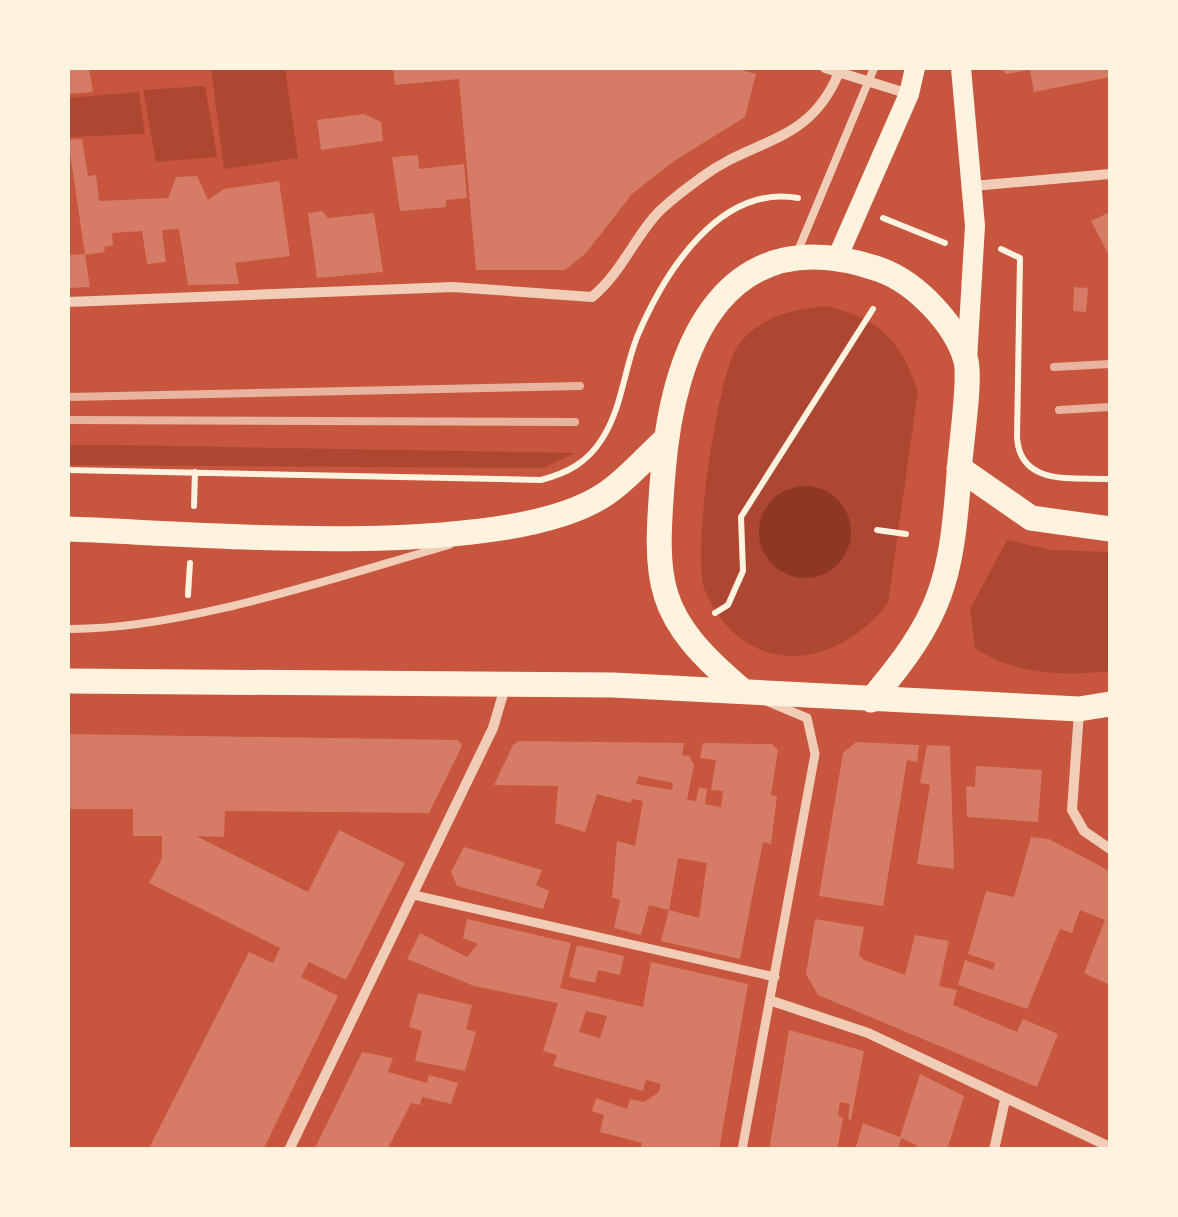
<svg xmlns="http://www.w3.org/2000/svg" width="1178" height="1217" font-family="Poppins,sans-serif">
<rect width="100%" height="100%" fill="#c8553d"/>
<path fill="#ae4732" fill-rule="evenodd" d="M211,68H285L298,158L224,169Z
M205,86L217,157L156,162L143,90Z
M139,92L145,134L70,137L68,98Z
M827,306C880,320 900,339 918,391L888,603C835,672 744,679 705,591C691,558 717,372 739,344C761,316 794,309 827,306ZM790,488L850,521L847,552L812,578L782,573L766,506Z
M68,445H118L575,453L543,468L68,465Z
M1007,540L1051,550L1110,552V671C1064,676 1015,675 975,648L970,609Z"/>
<path fill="#8f3625" d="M759 532a46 46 0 1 1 92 0a46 46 0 1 1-92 0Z"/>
<path fill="#d67c66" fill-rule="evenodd" d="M68,68H89L93,92L68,94Z
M393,68H734L756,74L745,117L674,161L632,194L586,253L565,270H476L459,79L395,85Z
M1001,68H1110V77L1034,92L1030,70L1006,74Z
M364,114L381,122L383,141L321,150L317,120Z
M82,139L88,176L96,175L99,201L168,198L176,177L197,176L208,200L224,189L279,181L290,256L235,263L239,284L188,285L179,229L162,230L166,262L147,264L142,231L112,233L113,245L104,247L105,252L85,255L90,287L69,288L68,255L85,254L68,140Z
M418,155L419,169L464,164L467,198L446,200V207L400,211L392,157Z
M322,211L328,218L374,213L383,272L317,278L308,213Z
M1110,212V257L1091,221Z
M1074,287L1088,288L1086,312L1073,311Z
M68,734L458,740L462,746L429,813L225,811L224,837L196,836L308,892L339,830L405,863L346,980L309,962L301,977L338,996L263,1150H148L249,952L273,963L280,948L149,883L162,858V836H133V809H68Z
M519,741L684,743L682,755L689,756L694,765L687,800L696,801L699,787L707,789L705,804L721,807L723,791L711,790L716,760L700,758L703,743L772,744L778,750L771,795L777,796L771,844L763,842L740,959L661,941L669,910L699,918L707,863L678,858L669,910L649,905L641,935L614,928L620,900L612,897L617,841L635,846L643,801L632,799L631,803L597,794L585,832L555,823L558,786L494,785L513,745ZM639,776L673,783L672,790L636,784Z
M856,742L919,745L917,762L907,760L883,906L819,896L843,753Z
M927,745L950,746L954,869L917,864L930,785L920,783Z
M976,766L1042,770L1038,822L967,817L966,786L975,787Z
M1031,837L1049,839L1110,871V985L1084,973L1105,920L1080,910L1072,933L1060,929L1027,1009L958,985L965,960L993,970L995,963L968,954L986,891L1014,897Z
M464,847L542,870L536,885L549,891L543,909L457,886L451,872Z
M467,919L571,943L560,988L643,1007L651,962L748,984L719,1150H640L642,1143L600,1132L604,1115L592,1111L596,1098L627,1109L630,1099L644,1102L659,1092L661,1084L646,1080L643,1091L553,1066L557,1055L543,1051L558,1003L474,986L407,959L420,933L467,957L478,944L463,938ZM586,1011L607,1016L600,1038L579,1032Z
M815,919L864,927L859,955L864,960L905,975L915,935L949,941L939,986L957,990L953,1005L1017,1032L1023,1019L1058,1034L1037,1087L818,995L806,974Z
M577,945L624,956L620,975L598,970L595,983L569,977Z
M418,993L472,1005L466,1029L476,1032L465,1071L415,1061L422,1031L409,1027Z
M789,1030L864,1051L851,1120L848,1119L850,1104L840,1102L838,1116L843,1118L837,1150H769Z
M362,1052L393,1058L388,1072L427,1083L429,1075L458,1083L451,1104L422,1097L420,1105L411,1103L387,1150H314Z
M920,1074L964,1096L947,1150H915L916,1145L901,1138L898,1150H855L863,1123L900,1137Z"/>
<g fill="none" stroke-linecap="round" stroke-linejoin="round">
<path stroke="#fff3e0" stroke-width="6" d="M883,218L945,243
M1001,249L1020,258L1017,437C1020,487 1073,477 1110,479
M68,470L541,480C567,473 587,463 602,439C622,408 624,370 637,337C664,273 719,184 798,198
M194,506L195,472
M877,530L906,534
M188,595L190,563
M715,613L728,605L743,571L741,517L873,309"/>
<path stroke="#f1ccb7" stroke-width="8" d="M797,253L874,68
M68,629C183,630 336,577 449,545"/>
<path stroke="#f1ccb7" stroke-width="9" d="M414,895L775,977
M742,1150L815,754L807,718L769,702"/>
<path stroke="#f1ccb7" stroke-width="10" d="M825,68L909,94
M973,186L1110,174
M68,302L453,287L592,297C619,275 632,243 654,217C667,202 686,189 702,177C756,137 810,144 839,72
M1079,712L1072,810L1084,831L1110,849
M772,1001L868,1033L1110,1147
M289,1150L493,728L506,684
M994,1150L1005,1100"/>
<path stroke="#fff3e0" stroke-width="20" d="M961,68L975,226L967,360
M838,256L909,94L915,68"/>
<path stroke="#fff3e0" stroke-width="25" d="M959,468L1031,518L1110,529
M68,529C193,533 502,562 604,495C626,481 646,457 666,439
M68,681L613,685L1079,709L1110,704
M743,691C654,616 654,585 663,473C673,343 727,215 881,270C916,283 956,324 966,361C971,382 960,449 959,474C951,583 942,616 871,700"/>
<path stroke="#e9b49f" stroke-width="8" d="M1054,367L1110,364
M68,397L580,386
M1059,410L1110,407
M68,420L575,422"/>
</g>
<rect width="1178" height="1217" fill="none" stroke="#fff3e0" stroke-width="140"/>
</svg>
